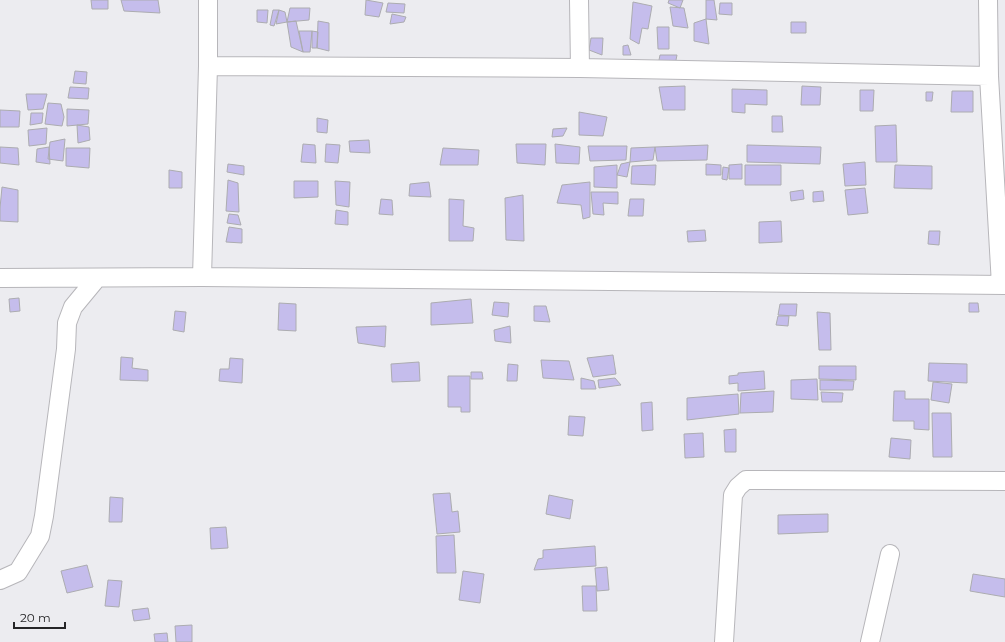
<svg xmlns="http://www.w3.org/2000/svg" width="1005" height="642" font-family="Montserrat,sans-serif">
<rect width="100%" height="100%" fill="#ececf0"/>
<path fill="#c5bdec" stroke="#acacb0" d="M91,0H108V9H92Z
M121,0H158L160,13L124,11Z
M366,0L383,3L379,17L365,15Z
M669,0H683L680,8L668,3Z
M706,0H714L717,20L706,19Z
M633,2L652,6L648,29L642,28L639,44L630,39Z
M388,3L405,4L404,13L386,12Z
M720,3H732V15L719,14Z
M670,7L684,8L688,28L673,26Z
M290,8H310L309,20L287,22Z
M257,10H268L267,23L257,22Z
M273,10H279L274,26L270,25Z
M279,10L285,12L287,22L276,24Z
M392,14L406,17L404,22L390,24Z
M706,19L709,44L694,41V23Z
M296,21L303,52L291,47L287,22Z
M318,21L329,23V51L317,48Z
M791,22H806V33H791Z
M657,27H669V49H658Z
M299,31H312L310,52H303Z
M312,31L318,32L317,48H312Z
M591,38H603L602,55L589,50Z
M628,45L631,55H623V46Z
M660,55H677L675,65H658Z
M75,71L87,72L86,84L73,83Z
M685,86V110H663L659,87Z
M802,86L821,87L820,105H801Z
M70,87L89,88L88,99L68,98Z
M732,89L767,90V105L745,104V113L732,112Z
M860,90H874L873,111H860Z
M952,91H973V112H951Z
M926,92H933L932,101H926Z
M26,94H47L43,109L28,110Z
M48,103L61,104L64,117L62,126L45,124Z
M67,109L89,110L88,124L67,126Z
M0,110L20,111L19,127H0Z
M579,112L607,117L603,136L579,135Z
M31,113H43L42,123L30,125Z
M772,116H782L783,132H772Z
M317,118L328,120L327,133L317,132Z
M77,125L89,127L90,140L78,143Z
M896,125L897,162H876L875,126Z
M47,128L46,144L29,146L28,130Z
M567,128L563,136L552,137L553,129Z
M65,139L63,161L48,159L50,142Z
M369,140L370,153L350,152L349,141Z
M303,144L315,145L316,163L301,162Z
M326,144L340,145L338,163L325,162Z
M516,144H546L545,165L517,163Z
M555,144L580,147L579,164L556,163Z
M708,145L707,160L657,161L655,147Z
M747,145L821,147L820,164L747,162Z
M588,146H627L626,160L590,161Z
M0,147L18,148L19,165L0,163Z
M49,147L50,164L36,162L37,149Z
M655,147L653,160L630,162L631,148Z
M66,148H90L89,168L66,166Z
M443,148L479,150L478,165H440Z
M630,162L627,177L617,175L621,164Z
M865,162L866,185L845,186L843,164Z
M228,164L244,166V175L227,172Z
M706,164L721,165V175H706Z
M742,164V179H729V165Z
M617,165V188L594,187V167Z
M656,165L655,185L631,184L632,166Z
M745,165H781V185H745Z
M895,165L932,166V189L894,188Z
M723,167L729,168L727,180L722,179Z
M169,170L182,172V188H169Z
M228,180L238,183L239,212L226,211Z
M294,181H318V197L294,198Z
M335,181L350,182L349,207L336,205Z
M429,182L431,197L409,196L410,184Z
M590,182V217L583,219L581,205L557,203L562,185Z
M2,187L18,190V222L0,221V208Z
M865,188L868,213L848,215L845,190Z
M803,190L804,199L791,201L790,192Z
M823,191L824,201L813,202V192Z
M591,192H618V204L603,203L604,215L593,214Z
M523,195L524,241L506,240L505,198Z
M381,199L392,200L393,215L379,214Z
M449,199L464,200L463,226L474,228L473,241H449Z
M630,199H644L643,216H628Z
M336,210L348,212V225L335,224Z
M229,214L238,215L241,225L227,223Z
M781,221L782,242L759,243V222Z
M229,227L242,229V243L226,242Z
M705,230L706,241L688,242L687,231Z
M929,231H940L939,245L928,244Z
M19,298L20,311L10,312L9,299Z
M471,299L473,323L431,325V303Z
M494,302L509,303L508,317L492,315Z
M279,303L296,304V331L278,330Z
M969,303H978L979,312H969Z
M780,304H797L796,316L778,315Z
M534,306H546L550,322L534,321Z
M175,311L186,312L184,332L173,330Z
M817,312L830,313L831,350H819Z
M778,316H789L788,326L776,325Z
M386,326L385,347L358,343L356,327Z
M510,326L511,343L495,341L494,330Z
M613,355L616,374L593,377L587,358Z
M121,357L133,358L132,368L148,370V381L120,380Z
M230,358L243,359L242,383L219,381L220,369H229Z
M541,360L569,361L574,380L543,378Z
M419,362L420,381L392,382L391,364Z
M929,363L967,364V383L928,381Z
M508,364L518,365L517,381H507Z
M819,366H856V380L819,379Z
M764,371L765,389L738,391V383L729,384V376L738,375V373Z
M471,372H482L483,379H471Z
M448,376H470V412H461V407H448Z
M581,378L594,381L596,389H581Z
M615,378L621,385L599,388L598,380Z
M817,379L818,400L791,399V380Z
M820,380L854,381L853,390H820Z
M933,382L952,384L949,403L931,400Z
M774,391L773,412L740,413L741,393Z
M894,391H905V399H929V430L914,429V421H893Z
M821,392L843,393L842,402H822Z
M738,394L739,414L687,420V398Z
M652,402L653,430L642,431L641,403Z
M932,413H951L952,457H933Z
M569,416L585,417L583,436L568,435Z
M736,429V452H725L724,430Z
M703,433L704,457L685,458L684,434Z
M891,438L911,440L910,459L889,457Z
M450,493L452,512L458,511L460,532L437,534L433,494Z
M549,495L573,500L570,519L546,514Z
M110,497L123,498L122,522H109Z
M828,514V532L778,534V515Z
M226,527L228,548L211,549L210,528Z
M454,535L456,573H437L436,536Z
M595,546L596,566L534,570L538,559L543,558V550Z
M87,565L93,587L67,593L61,571Z
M607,567L609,590L597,591L595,568Z
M463,571L484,574L480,603L459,600Z
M973,574L1005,579V597L970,591Z
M108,580L122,581L119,607L105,606Z
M582,586H596L597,611H583Z
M148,608L150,619L134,621L132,610Z
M192,625V642H176L175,626Z
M167,633L168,642H155L154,634Z"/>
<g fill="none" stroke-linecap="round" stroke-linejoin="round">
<g stroke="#b7b6ba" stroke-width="20">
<path id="minor" d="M579,0L580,68
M988,0L989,76L1001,285
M208,66L580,68L989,76
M202,277L208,66V0
M0,278L202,277L1005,285
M0,580L18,572L40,536L44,516L66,349L67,323L73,307L97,278
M724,642L733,495L738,487L746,480L1005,481
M870,642L890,554"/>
</g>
<use href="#minor" stroke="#fff" stroke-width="18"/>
</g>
<path d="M14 622v6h51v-6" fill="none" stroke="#252527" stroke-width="2"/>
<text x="20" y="622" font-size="12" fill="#252527" stroke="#ececf0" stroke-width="3" paint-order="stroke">20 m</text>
</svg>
